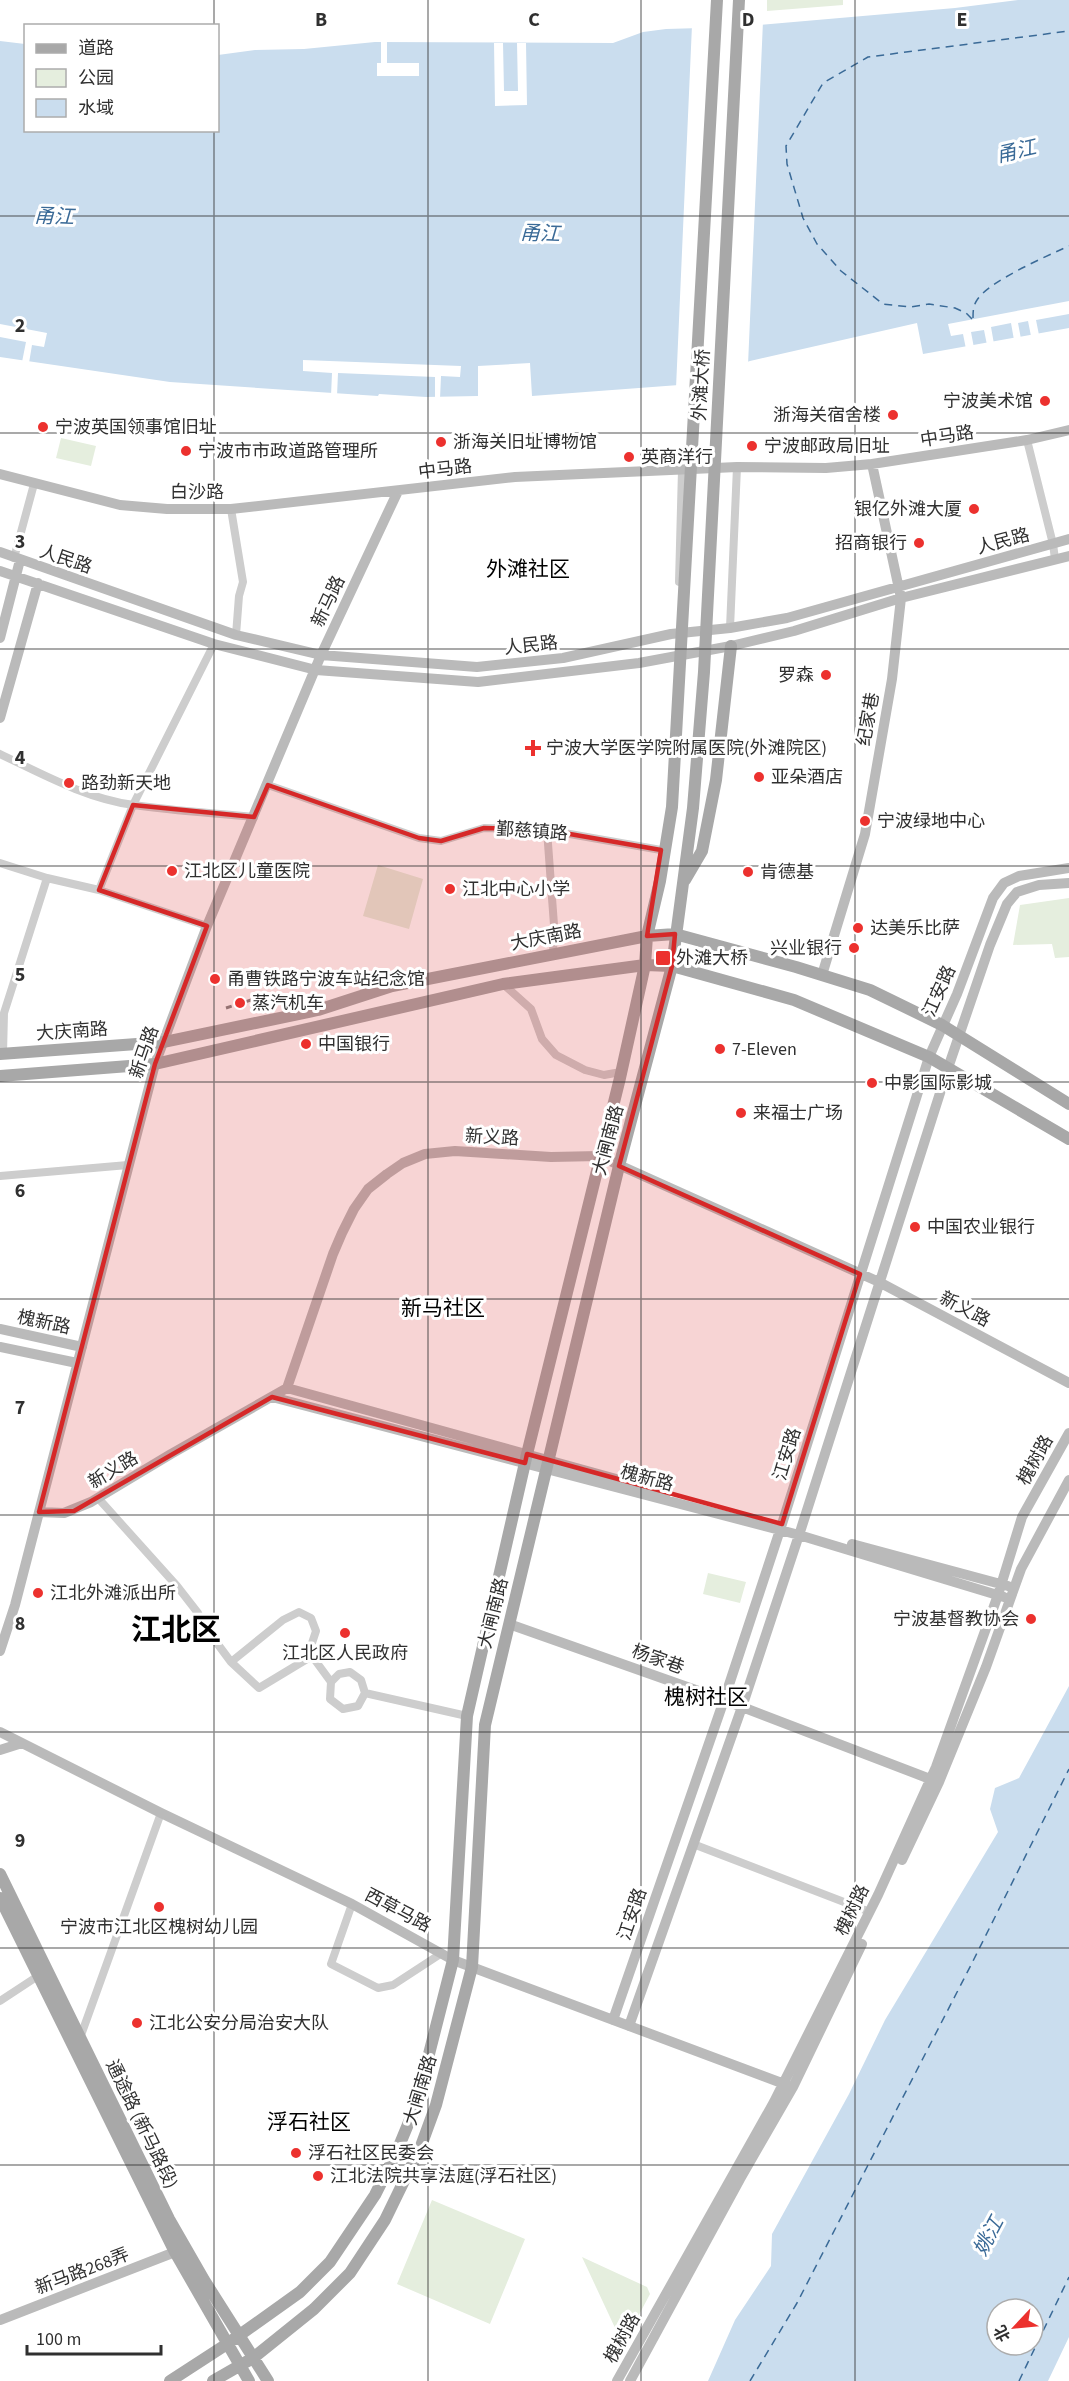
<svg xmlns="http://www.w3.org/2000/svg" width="1069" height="2381" font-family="'Source Sans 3','Noto Sans SC',sans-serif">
<rect width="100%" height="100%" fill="#fff"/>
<path fill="#e5eede" d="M767,0H843V5L767,11Z
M61,438L96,446L91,466L56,458Z
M378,865L423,879L409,929L363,916Z
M1069,898V957L1055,958L1052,944L1013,945L1020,905Z
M708,1573L746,1582L740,1603L703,1594Z
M432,2200L525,2239L490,2324L397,2284Z
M582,2257L647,2287L650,2294L623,2345Z"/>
<path fill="#caddee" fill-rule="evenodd" d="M1018,0H1069V328L923,354L917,323L750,361L679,385L532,396L530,363L478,366V396L426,397L379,394L378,396L170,382L0,357V41L25,44L26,130H218V55L255,50L304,49L375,42L613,43L643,32L666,29L735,27L955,8Z
M1069,1686V2337L1048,2381H708L735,2320L771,2266L772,2234L849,2094L885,2020L998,1832L990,1809L995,1788L1019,1778ZM997,2309H1033V2345H997Z"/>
<path fill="#fff" d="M763,21L748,365L676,388L692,25Z
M381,40H387V63H419V76H377V63H381Z
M494,43H503L504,91H518L517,43H526L527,105L495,106Z
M1069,301V314L1036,320L1039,335L1031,336L1028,321L1018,323L1021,339L1014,340L1011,323L991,327L994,344L987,345L984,330L971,332L974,348L966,349L963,334L951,336L948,324Z
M0,324L47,333L44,347L32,345L29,363L22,362L26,342L0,337Z
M303,360L461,366L460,377L441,376L440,399H435V377L338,373L337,396H331L332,373L303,371Z"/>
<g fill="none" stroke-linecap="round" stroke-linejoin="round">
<path stroke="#3a6a97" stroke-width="1.5" stroke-dasharray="8 6" stroke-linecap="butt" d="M973,318C973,312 973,306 977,300C989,281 1047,256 1069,246
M972,319L966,313L955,308L929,304L910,307L883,304L841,271L817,244L803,218L787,164L786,146L823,83L868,57L1069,31
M750,2381L797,2303L971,1965L1069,1769
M1019,2381L1069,2277"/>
<path stroke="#cdcdcd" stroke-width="8" d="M1027,440L1053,544L1055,559
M231,509L243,582L239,596L236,635
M14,558L34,484
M679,582L682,470
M730,628L737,467
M0,754C42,774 87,799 134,805C174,811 214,813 254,817
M268,785L419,838L441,841L484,828L547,830L661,850
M547,830L554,925L553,954
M0,863L47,878
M99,890L133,805L214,644
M503,984L531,1009L542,1039L556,1055L585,1070L604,1075L621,1072
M3,1054L4,1013L47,878L99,890L207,926
M0,1176L128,1165
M98,1498L177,1586L198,1613L202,1623L231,1662L259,1688L312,1656L331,1682L330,1699L343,1709L358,1706L365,1693L467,1716
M231,1662L283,1620L299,1612L311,1618L316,1631L312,1643V1656
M331,1682L339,1674L350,1672L361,1680L365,1693
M693,1844L870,1912
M352,1904L331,1964L378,1988L393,1985L442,1953
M0,2001L38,1976
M80,2038L161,1813"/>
<path stroke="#bababa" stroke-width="10" d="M0,474L120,505L167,509H231L515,477L737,467L826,468L872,464L1027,440L1069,430
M0,552L236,635L321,655L477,667L563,658L671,634L730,628L787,618L1069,539
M0,571L214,644L316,670L478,682L639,663L731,646L794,631L901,598L1069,556
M0,638L20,560
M0,718L38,583
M822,975L865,834L892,679L901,598L872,464
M0,1329L82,1347
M0,1347L77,1363
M287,1388L667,1493
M272,1397L799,1535L1004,1597
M39,1512L64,1513L91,1502L171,1454L287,1388L333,1254L342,1233L354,1209L368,1189L387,1174L403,1163L425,1154L455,1151L551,1157L599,1156L879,1282L1069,1383
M852,1544L1008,1586
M509,1624L724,1700L930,1779
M0,1651L15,1605L155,1064L207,926L321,655L398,491
M0,1732L161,1813L352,1904L453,1960L787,2085
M0,1750L22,1743
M902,1860L939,1782L986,1667L1021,1569L1069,1480
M613,2020L724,1700L782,1524L929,1057L957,994L993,898L1004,883L1019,876L1069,868
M629,2026L742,1707L801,1529L948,1068L990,945L1007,904L1017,892L1039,885L1069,883
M0,2320L175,2252
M617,2381L774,2102L878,1895L936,1767L998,1595L1022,1517L1069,1433
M630,2381L740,2179L793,2087L862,1944"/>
<path stroke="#a8a8a8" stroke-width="12" d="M685,880L702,851L716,780L731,646
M0,1054L164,1042L318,1010L392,986L647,936L675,934L796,967L870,990L942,1025L1069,1104
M0,1076L155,1064L503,984L645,965L672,966L794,1000L929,1057L1069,1139
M0,1874L169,2219L204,2280L268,2381
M0,1898L175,2252L249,2381
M170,2381L227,2344L300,2292L330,2262L375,2195L397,2151L416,2105L453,1960L467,1716L527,1454L620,1078L645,965L647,936L660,881L672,807L717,0
M213,2381L253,2358L314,2309L350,2273L385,2220L421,2146L436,2105L472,1967L485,1725L619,1166L672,966L693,808L704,672L739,0"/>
<path stroke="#858585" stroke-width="3" stroke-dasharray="6 4.5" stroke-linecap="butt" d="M226,1008L251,1000"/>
</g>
<path fill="#d62828" fill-opacity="0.2" stroke="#d62828" stroke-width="4.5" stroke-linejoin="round" d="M268,785L419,838L441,841L484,828L547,830L661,850L647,936L675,934L672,966L619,1166L860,1274L782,1524L527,1454L525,1463L272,1397L74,1511L39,1512L155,1064L207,926L99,890L133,805L254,817Z"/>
<path fill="none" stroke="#303030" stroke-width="1.5" stroke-opacity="0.55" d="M214,0V26M428,0V2381M641,0V2381M855,0V2381M214,130V2381M0,216H1069M0,433H1069M0,649H1069M0,866H1069M0,1082H1069M0,1299H1069M0,1515H1069M0,1732H1069M0,1948H1069M0,2165H1069"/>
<g fill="#ec312e" stroke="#fff" stroke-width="2">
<circle cx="1045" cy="401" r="6"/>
<circle cx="893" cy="415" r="6"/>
<circle cx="43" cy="427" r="6"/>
<circle cx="441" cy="442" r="6"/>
<circle cx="752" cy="446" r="6"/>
<circle cx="186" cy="451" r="6"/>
<circle cx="629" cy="457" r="6"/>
<circle cx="974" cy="509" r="6"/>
<circle cx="919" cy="543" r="6"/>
<circle cx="826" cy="675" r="6"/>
<path d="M530 739h6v6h6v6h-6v6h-6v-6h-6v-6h6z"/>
<circle cx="759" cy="777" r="6"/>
<circle cx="69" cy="783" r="6"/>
<circle cx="865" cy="821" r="6"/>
<circle cx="172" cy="871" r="6"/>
<circle cx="748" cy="872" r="6"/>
<circle cx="450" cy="889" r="6"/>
<circle cx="858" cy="928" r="6"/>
<circle cx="854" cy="948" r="6"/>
<rect x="655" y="950" width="16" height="16" rx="3"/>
<circle cx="215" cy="979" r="6"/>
<circle cx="240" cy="1003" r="6"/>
<circle cx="306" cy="1044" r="6"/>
<circle cx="720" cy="1049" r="6"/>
<circle cx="872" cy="1083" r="6"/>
<circle cx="741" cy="1113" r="6"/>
<circle cx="915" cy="1227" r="6"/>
<circle cx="38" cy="1593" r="6"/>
<circle cx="1031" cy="1619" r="6"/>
<circle cx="345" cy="1633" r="6"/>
<circle cx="159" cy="1907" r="6"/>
<circle cx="137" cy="2023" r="6"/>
<circle cx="296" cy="2153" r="6"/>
<circle cx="318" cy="2176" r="6"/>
</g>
<g text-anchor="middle" stroke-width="6" stroke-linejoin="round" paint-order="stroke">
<g font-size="18" fill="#303030" stroke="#fff">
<text transform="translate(701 385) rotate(-87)" y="6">外滩大桥</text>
<text transform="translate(947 436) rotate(-9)" y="6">中马路</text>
<text transform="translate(445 469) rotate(-7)" y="6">中马路</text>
<text x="197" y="498">白沙路</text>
<text transform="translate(1003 541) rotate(-15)" y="6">人民路</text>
<text transform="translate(66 559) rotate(19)" y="6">人民路</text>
<text transform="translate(328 601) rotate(-65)" y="6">新马路</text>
<text transform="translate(531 645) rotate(-6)" y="6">人民路</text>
<text transform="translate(868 719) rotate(-80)" y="6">纪家巷</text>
<text transform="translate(532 831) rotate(4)" y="6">鄞慈镇路</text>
<text transform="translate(546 937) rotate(-11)" y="6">大庆南路</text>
<text transform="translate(939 991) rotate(-66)" y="6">江安路</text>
<text transform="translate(72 1031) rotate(-4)" y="6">大庆南路</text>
<text transform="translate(144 1052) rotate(-71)" y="6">新马路</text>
<text transform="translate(492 1137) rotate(3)" y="6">新义路</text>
<text transform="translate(608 1140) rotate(-75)" y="6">大闸南路</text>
<text transform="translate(965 1309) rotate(28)" y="6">新义路</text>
<text transform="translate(44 1322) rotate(12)" y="6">槐新路</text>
<text transform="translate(787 1454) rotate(-73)" y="6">江安路</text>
<text transform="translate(1035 1460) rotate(-61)" y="6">槐树路</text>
<text transform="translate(113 1470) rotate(-31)" y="6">新义路</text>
<text transform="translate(647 1478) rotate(15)" y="6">槐新路</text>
<text transform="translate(493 1613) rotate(-76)" y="6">大闸南路</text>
<text transform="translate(658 1659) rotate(20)" y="6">杨家巷</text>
<text transform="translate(398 1910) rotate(28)" y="6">西草马路</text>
<text transform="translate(852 1910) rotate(-64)" y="6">槐树路</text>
<text transform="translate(632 1914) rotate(-71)" y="6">江安路</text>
<text transform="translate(420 2090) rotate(-73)" y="6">大闸南路</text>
<text transform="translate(142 2124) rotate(64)" y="6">通途路 (新马路段)</text>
<text transform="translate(82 2271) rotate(-21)" y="6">新马路268弄</text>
<text transform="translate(622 2338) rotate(-61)" y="6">槐树路</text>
</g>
<g font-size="18" fill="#303030" stroke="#fff" text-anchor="start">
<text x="1033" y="407" text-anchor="end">宁波美术馆</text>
<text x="881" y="421" text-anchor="end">浙海关宿舍楼</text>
<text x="55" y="433">宁波英国领事馆旧址</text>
<text x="453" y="448">浙海关旧址博物馆</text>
<text x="764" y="452">宁波邮政局旧址</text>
<text x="198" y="457">宁波市市政道路管理所</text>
<text x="641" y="463">英商洋行</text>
<text x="962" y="515" text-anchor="end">银亿外滩大厦</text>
<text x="907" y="549" text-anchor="end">招商银行</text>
<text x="814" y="681" text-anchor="end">罗森</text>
<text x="546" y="754">宁波大学医学院附属医院(外滩院区)</text>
<text x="771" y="783">亚朵酒店</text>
<text x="81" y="789">路劲新天地</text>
<text x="877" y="827">宁波绿地中心</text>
<text x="184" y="877">江北区儿童医院</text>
<text x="760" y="878">肯德基</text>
<text x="462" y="895">江北中心小学</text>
<text x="870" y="934">达美乐比萨</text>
<text x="842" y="954" text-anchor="end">兴业银行</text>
<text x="676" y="964">外滩大桥</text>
<text x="227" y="985">甬曹铁路宁波车站纪念馆</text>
<text x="252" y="1009">蒸汽机车</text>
<text x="318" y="1050">中国银行</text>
<text x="732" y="1055">7-Eleven</text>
<text x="884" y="1089">中影国际影城</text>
<text x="753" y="1119">来福士广场</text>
<text x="927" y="1233">中国农业银行</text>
<text x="50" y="1599">江北外滩派出所</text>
<text x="1019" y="1625" text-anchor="end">宁波基督教协会</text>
<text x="345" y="1659" text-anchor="middle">江北区人民政府</text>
<text x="159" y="1933" text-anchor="middle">宁波市江北区槐树幼儿园</text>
<text x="149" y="2029">江北公安分局治安大队</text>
<text x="308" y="2159">浮石社区民委会</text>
<text x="330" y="2182">江北法院共享法庭(浮石社区)</text>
</g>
<g font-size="20" font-style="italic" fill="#3a6a97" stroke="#fff">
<text transform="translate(1016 151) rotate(-13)" y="7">甬江</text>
<text transform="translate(54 216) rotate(2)" y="7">甬江</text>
<text transform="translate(540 233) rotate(2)" y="7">甬江</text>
<text transform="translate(988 2236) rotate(-62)" y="7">姚江</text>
</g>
<g font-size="21" fill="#000" stroke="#fff">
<text x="528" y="576">外滩社区</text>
<text x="443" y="1315">新马社区</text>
<text x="706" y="1704">槐树社区</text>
<text x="309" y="2129">浮石社区</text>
</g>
<g font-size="30" font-weight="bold" fill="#000" stroke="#fff">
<text x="176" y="1640">江北区</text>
</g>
</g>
<g font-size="20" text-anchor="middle" font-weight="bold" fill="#303030" stroke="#fff" stroke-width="6" stroke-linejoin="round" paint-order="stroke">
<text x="321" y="26">B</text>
<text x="534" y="26">C</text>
<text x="748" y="26">D</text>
<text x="962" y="26">E</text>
<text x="20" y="332">2</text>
<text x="20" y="548">3</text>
<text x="20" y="764">4</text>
<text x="20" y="981">5</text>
<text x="20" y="1197">6</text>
<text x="20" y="1414">7</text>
<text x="20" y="1630">8</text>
<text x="20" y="1847">9</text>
</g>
<rect x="24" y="24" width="195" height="108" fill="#ffffff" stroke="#acacac" stroke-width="1.5"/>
<rect x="36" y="44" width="30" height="9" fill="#a8a8a8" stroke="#acacac" stroke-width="1.5"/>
<text x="78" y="54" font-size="18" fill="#303030">道路</text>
<rect x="36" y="69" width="30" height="18" fill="#e5eede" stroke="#acacac" stroke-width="1.5"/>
<text x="78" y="84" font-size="18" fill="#303030">公园</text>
<rect x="36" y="99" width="30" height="18" fill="#caddee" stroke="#acacac" stroke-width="1.5"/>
<text x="78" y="114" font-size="18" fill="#303030">水域</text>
<g transform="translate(1015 2327) rotate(244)"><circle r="28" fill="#ffffff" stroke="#acacac" stroke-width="1.5"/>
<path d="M0-4.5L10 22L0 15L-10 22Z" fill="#ec312e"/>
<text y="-9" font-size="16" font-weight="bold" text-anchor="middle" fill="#303030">北</text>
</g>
<path d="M27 2345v9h134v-9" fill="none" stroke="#303030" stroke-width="3"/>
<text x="36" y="2345" font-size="18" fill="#303030" stroke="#ffffff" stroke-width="4.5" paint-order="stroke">100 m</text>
</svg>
